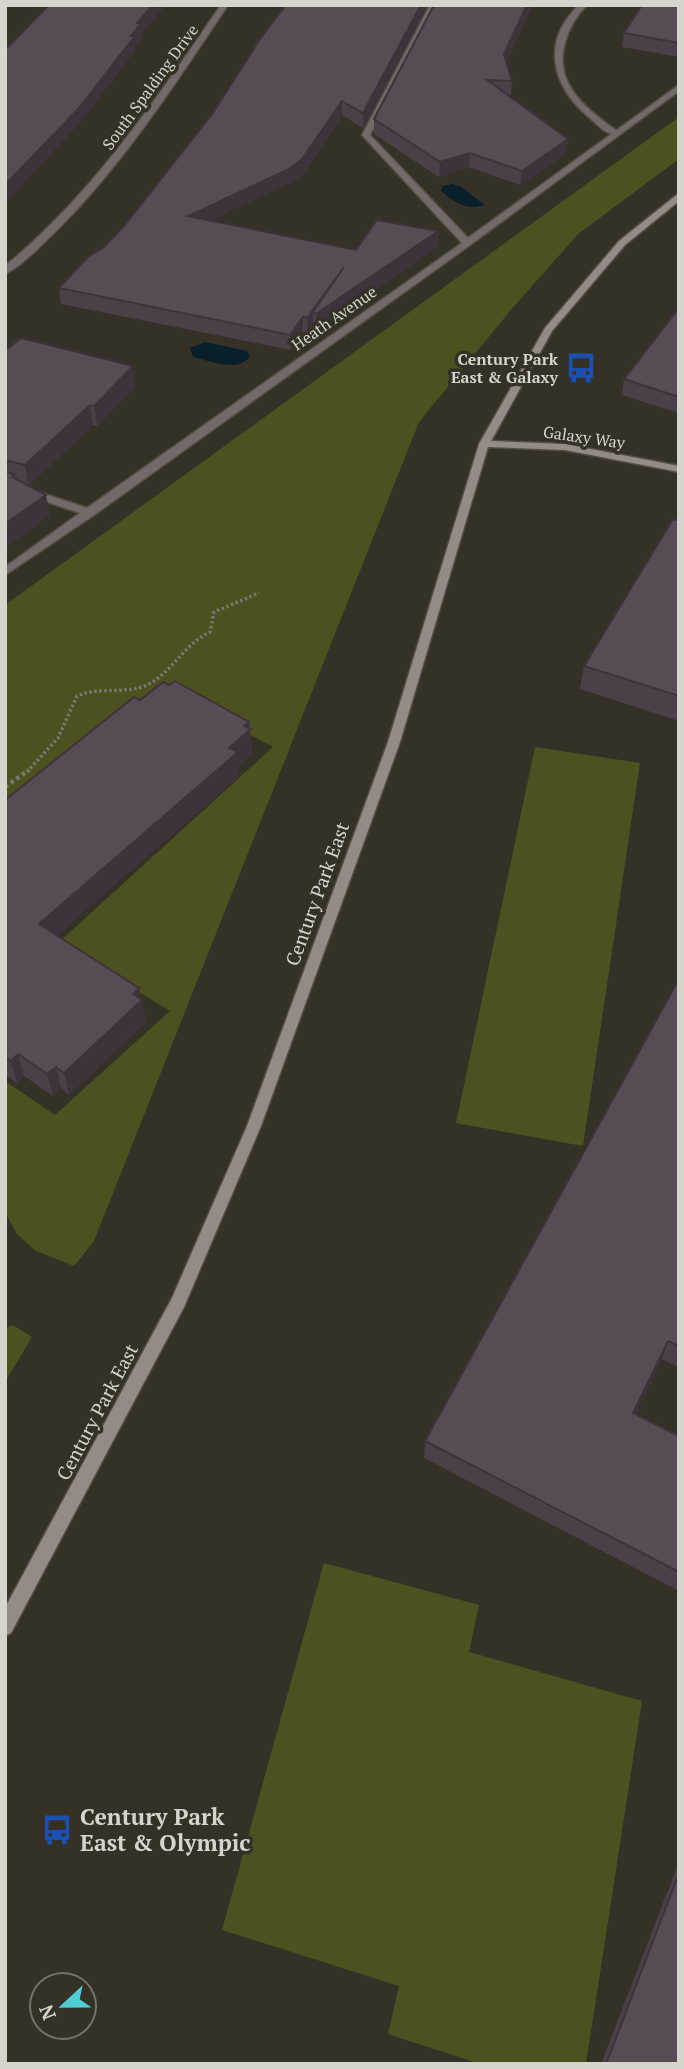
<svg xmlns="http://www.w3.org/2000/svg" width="684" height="2069" font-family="'PT Serif',serif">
<rect width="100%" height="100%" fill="#363126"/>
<path fill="#4e511f" d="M679,117V159L578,234L510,311L419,422L94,1241L74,1266L36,1251L17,1234L5,1212V1081L55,1115L170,1011L58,943L273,747L168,691L5,825V605Z
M535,747L640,763L583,1146L456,1123Z
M13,1325L32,1337L5,1382V1328Z
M324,1563L479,1605L469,1652L642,1701L586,2064H480L388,2034L399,1986L222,1930Z"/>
<path fill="#09202b" d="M452,184L460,186L485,205C466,211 456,203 441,191L443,186Z
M205,342L247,351L250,356C239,373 210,361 193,357L190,348Z"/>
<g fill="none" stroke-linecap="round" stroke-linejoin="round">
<g stroke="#534e44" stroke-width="3">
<path id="lane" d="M430,5H438L370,135L468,238L679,85V91L470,245L94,515L5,575V567L80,513L5,488V481L87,508L462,243L362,135Z"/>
</g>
<g stroke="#534e44" stroke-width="3">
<path id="street" d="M221,5H228C175,84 123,165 55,232C40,246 23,265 5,274V266C94,193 156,99 221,5Z
M579,5H587C576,16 569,28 565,43C553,84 587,110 617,131V135C607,135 597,125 590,118C552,87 540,42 579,5Z"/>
</g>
<g stroke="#534e44" stroke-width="3">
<path id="secondary" d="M679,193V201L625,245L552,331L491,441L565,444L679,466V472L565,450L488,447L400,742L261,1126L184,1307L11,1633L5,1636V1608L172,1298L247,1126L388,742L479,444L545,328L619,241Z"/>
</g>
<path stroke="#7b776e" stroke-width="3.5" stroke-dasharray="2.5 2.5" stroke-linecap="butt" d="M27,772L58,738L77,696C99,686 125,695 147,685C172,673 184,644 210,632L214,612L259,593"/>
<path stroke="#7b776e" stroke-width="4.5" stroke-dasharray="3.5 3.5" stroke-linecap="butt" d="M5,787L29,770"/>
<use href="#lane" fill="#716a68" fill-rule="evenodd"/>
<use href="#street" fill="#716a68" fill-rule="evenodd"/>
<use href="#secondary" fill="#948a86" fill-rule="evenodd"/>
</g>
<path fill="#4b4048" d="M428,5L363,128L342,115L303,174L291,182L211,220L356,250L438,246L316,330L314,327L313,325L308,334L303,333L291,350L61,304L59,288L104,247Z
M533,5L506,62L512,81L511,95H508L568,139L566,153L520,185L469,167L439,177L374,134V119Z
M679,5V57L622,47L624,33Z
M679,308V413L622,395L624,379Z
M5,351L135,387L97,426L93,425L28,486L50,515L5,547Z
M679,521V721L580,689L584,666Z
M140,700L250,729L252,753L239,765V776L57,935L139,988L146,1022L69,1095L61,1088L53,1096L24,1076L17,1083L5,1075V800Z
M679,979V1367L662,1359L635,1414L679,1436V1591L424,1458L425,1441Z
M679,1862V2064H601Z"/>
<path fill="#3d343b" d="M153,5H166L142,33L143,37L135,47V51L80,123L5,203V185L131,36L137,23Z
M421,5H428L363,128V113Z
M527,5H533L503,68L504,54Z
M342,101V115L303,174L291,182L189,231L188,216Z
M568,139L566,153L520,185L522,171Z
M470,153L469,167L439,177L440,162Z
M438,231V246L316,330V314L313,312V325L308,334L307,318L344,267Z
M303,317V333L291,350L290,335Z
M133,366L135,387L97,426L94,406Z
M90,405L93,425L28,486L25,465Z
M46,495L50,515L5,547V524Z
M249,722L252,753L239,765V776L44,947L39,924L229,748L244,726Z
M139,988L146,1022L69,1095L64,1073L133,994Z
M18,1054L24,1076L17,1083L11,1061Z
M56,1067L61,1088L53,1096L47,1074Z
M668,1341L662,1359L627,1431L633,1413Z"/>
<path fill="#574b54" stroke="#3d343b" stroke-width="2" d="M49,5H153L137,23H141L131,36L134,37L79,108L5,185V50Z
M286,5H421L363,113L342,101L302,159L291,168L188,216L356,250L377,220L438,231L316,314L313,312L344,267L307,318L303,317L290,335L59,288L88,257L104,247L124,226L213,113L260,39Z
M434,5H527L504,54L512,81L487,80L568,139L522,171L470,153L440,162L374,119Z
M642,5H679V43L624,33Z
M679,308V397L624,379Z
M21,338L133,366L94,406L90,405L25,465L5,460V351Z
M5,471L15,475L12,477L46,495L5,524Z
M673,519L679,521V696L584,666Z
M175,681L249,722L244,726L251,729L229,748L238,752L39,924L139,988L133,994L142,1000L64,1073L56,1067L47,1074L18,1054L11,1061L5,1057V800L134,697L140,700L163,682L169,685Z
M679,979V1346L668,1341L633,1413L679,1436V1572L425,1441Z
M679,1873V2064H606Z"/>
<defs>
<g id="bus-bare" transform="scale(2.415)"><path d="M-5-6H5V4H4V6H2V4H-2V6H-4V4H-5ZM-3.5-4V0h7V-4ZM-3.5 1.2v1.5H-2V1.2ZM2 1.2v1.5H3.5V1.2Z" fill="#1a4fb4" stroke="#363126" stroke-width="2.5" paint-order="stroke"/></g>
</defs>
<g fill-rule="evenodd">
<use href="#bus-bare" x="581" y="368"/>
<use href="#bus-bare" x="57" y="1830"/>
</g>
<g text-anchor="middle" stroke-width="7" stroke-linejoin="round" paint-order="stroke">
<g font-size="16" fill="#d6d4cd" stroke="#363126">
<text transform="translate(150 87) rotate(-54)" y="6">South Spalding Drive</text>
<text transform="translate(334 318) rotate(-35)" y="6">Heath Avenue</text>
<text transform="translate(584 437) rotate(8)" y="6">Galaxy Way</text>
</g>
<g font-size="16" font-weight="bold" fill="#d6d4cd" stroke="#363126" text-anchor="end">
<text x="558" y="365">Century Park<tspan x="558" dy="18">East &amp; Galaxy</tspan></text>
</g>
<g font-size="19" fill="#d6d4cd" stroke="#363126">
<text transform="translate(317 894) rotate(-70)" y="7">Century Park East</text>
<text transform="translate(97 1412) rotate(-62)" y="7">Century Park East</text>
</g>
<g font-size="23" font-weight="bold" fill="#d6d4cd" stroke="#363126" text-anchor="start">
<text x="80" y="1825">Century Park<tspan x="80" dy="26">East &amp; Olympic</tspan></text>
</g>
</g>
<rect width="684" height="2069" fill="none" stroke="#d6d4cd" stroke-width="14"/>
<g transform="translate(63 2006) rotate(248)"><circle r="33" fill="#363126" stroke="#767269" stroke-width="2"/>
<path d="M0-5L12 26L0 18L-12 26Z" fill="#51ccd5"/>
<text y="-10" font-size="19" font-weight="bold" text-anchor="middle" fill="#d6d4cd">N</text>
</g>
</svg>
